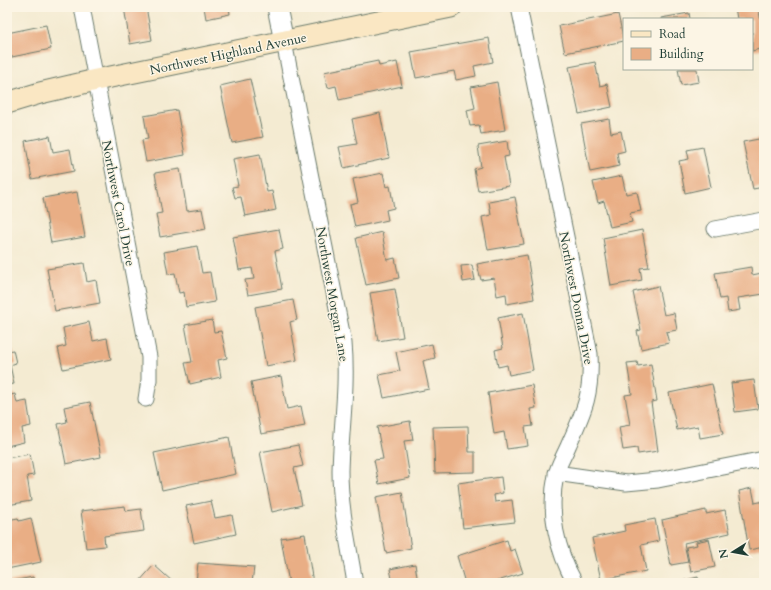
<svg xmlns="http://www.w3.org/2000/svg" width="771" height="590" font-family="Cardo,serif">
<rect width="100%" height="100%" fill="#fcf5e5"/>
<filter id="ink" filterUnits="userSpaceOnUse"><feTurbulence type="fractalNoise" baseFrequency=".025" numOctaves="2"/><feDisplacementMap in="SourceGraphic" scale="8" xChannelSelector="R" yChannelSelector="G"/><feConvolveMatrix kernelMatrix="1 2 1 2 8 2 1 2 1" color-interpolation-filters="sRGB"/></filter>
<filter id="wash" filterUnits="userSpaceOnUse"><feTurbulence type="fractalNoise" baseFrequency=".012" numOctaves="4" result="noise"/><feDisplacementMap in="SourceGraphic" scale="16" xChannelSelector="R" yChannelSelector="G"/><feGaussianBlur stdDeviation="0.9" result="paint"/><feColorMatrix in="noise" values="0 0 0 0 0 0 0 0 0 0 0 0 0 0 0 0 0 1.4 0 .05"/><feComposite in="paint" operator="in"/></filter>
<g filter="url(#wash)">
<rect width="100%" height="100%" fill="#f4ebd2"/>
<g id="blocks">
<path fill="#e9ae85" d="M124,7H146L152,40L130,44Z
M204,7H229L230,14L206,19Z
M735,7H758L762,26H764V48L752,51V19H737Z
M689,13L690,19H661V18Z
M618,14L624,41L565,53L559,26Z
M46,25L51,49L7,58V33Z
M489,38L493,62L474,66L476,76L456,80L454,71L416,78L411,52Z
M378,61L379,66L397,62L402,86L339,100L336,86L328,88L324,72Z
M595,62L600,86L607,84L612,107L579,114L569,67Z
M678,69H697L699,82L681,85Z
M250,79L263,137L232,143L220,86Z
M497,82L505,130L481,134L479,125L470,126L467,110L475,108L471,87Z
M177,110L185,155L146,162L142,140L148,139L144,116Z
M380,113L389,158L344,168L339,147L357,144L352,119Z
M609,119L611,133L621,131L625,151L617,153L619,166L590,172L581,124Z
M50,136L53,152L70,149L74,171L32,179L25,141Z
M764,138V187L753,189L743,142Z
M507,141L509,156L504,157L509,186L478,191L474,169L481,167L478,146Z
M703,147L711,187L685,193L679,161L689,159L687,150Z
M260,154L267,192L272,191L276,210L245,216L241,197L235,198L232,187L238,186L233,159Z
M180,169L187,211L202,209L206,229L160,237L156,214L162,213L155,173Z
M383,173L386,187L390,186L394,208L386,210L388,220L355,227L350,204L358,202L353,179Z
M622,176L626,194L637,192L641,211L630,213L632,222L610,227L604,201L598,203L593,182Z
M77,192L85,237L51,243L43,198Z
M515,197L524,244L488,250L482,217L491,215L489,202Z
M279,229L283,249L275,251L282,289L248,295L245,280L254,279L252,268L239,270L233,237Z
M642,230L649,267L640,268L642,280L611,286L603,238Z
M382,232L387,260L395,258L399,278L366,285L356,238Z
M197,246L202,273L210,272L215,302L186,307L184,292L179,293L175,273L168,274L164,252Z
M527,255L534,299L507,304L506,294L497,296L494,278L481,280L477,264Z
M84,263L87,282L96,280L100,303L55,311L47,269Z
M472,265L475,280L463,282L461,266Z
M751,267L752,275L762,273L764,294L738,298L740,310L728,312L726,298L720,299L715,273Z
M658,286L664,315L674,313L677,330L666,332L669,343L641,349L637,331L641,330L633,292Z
M395,289L403,337L378,341L370,293Z
M293,300L297,320L290,322L297,360L266,366L255,307Z
M523,313L533,370L509,375L507,365L498,367L495,350L503,348L498,318Z
M212,320L214,332L221,331L227,358L218,360L221,377L190,384L185,363L192,362L185,325Z
M89,322L93,341L107,338L111,359L63,369L58,348L66,346L63,328Z
M432,344L435,358L423,361L429,389L384,398L379,375L400,371L396,352Z
M13,350L16,363L10,365L14,384L7,385V351Z
M637,362L638,366L651,364L657,401L651,402L658,451L638,454L637,448L623,450L619,427L630,425L625,395L632,394L627,363Z
M281,376L287,409L301,406L305,426L261,434L251,382Z
M754,380L758,409L735,412L731,383Z
M712,384L723,434L700,438L698,426L677,430L669,393Z
M532,385L536,408L530,409L533,426L525,427L528,446L507,449L504,432L494,434L488,393Z
M15,394L17,403L27,401L31,426L22,428L24,442L7,446V396Z
M90,402L101,457L66,464L58,424L67,422L64,407Z
M410,421L413,440L404,441L410,478L379,484L374,460L383,459L377,427Z
M468,426L469,452H475V472L435,473L433,427Z
M229,437L236,474L162,490L154,453Z
M298,445L303,466L294,468L302,505L272,512L260,452Z
M30,454L34,475L27,476L31,501L7,505V458Z
M501,477L503,493L494,495L495,502L512,500L515,522L463,528L458,483Z
M752,488L755,503L764,501V547L749,550L739,491Z
M402,492L411,548L386,553L376,497Z
M211,501L215,518L232,515L236,534L194,543L186,506Z
M125,506L126,511L141,509L144,531L104,536L105,546L86,548L81,511Z
M706,510V514L725,510L730,533L684,543L688,562L671,565L662,520Z
M18,518L19,521L31,518L41,562L7,569V520Z
M655,519L659,541L641,545L646,571L601,580L592,538L625,531L624,525Z
M305,534L313,583H289L281,538Z
M709,539L715,567L691,572L686,547L697,545L696,542Z
M507,540L510,551L515,549L523,573L491,583H465L457,556Z
M198,563L254,567L252,583H196Z
M415,564L418,583H393L390,569Z
M154,565L173,582L172,583H138Z
M33,577L34,583H7V582Z
M698,577L699,583H682V581Z"/>
</g>
</g>
<g filter="url(#ink)">
<use href="#blocks" fill-opacity="0" stroke="#6a7a6b" stroke-width="1"/>
<g fill="none" stroke-linecap="round" stroke-linejoin="round">
<g stroke="#6a7a6b" stroke-width="17">
<path id="minor" d="M82,7L149,357V380L146,399
M519,7L590,354C592,394 585,409 569,444C565,454 558,465 556,475C548,512 557,551 575,583
M284,42L344,343C348,386 341,428 340,471C340,508 349,546 355,583
M715,229L764,220
M556,473L626,483L658,480L764,459"/>
</g>
<g stroke="#6a7a6b" stroke-width="21">
<path id="tertiary" d="M277,7L284,42"/>
</g>
<g stroke="#6a7a6b" stroke-width="23">
<path id="secondary" d="M7,103L40,93L96,80L451,7"/>
</g>
<use href="#minor" stroke="#fff" stroke-width="15"/>
<use href="#tertiary" stroke="#fff" stroke-width="19"/>
<use href="#secondary" stroke="#fae7c3" stroke-width="21"/>
</g>
</g>
<g text-anchor="middle" stroke-width="3" stroke-linejoin="round" paint-order="stroke">
<g font-size="13" fill="#1f3d34" stroke="#fcf5e5">
<text transform="translate(228 53) rotate(-12)" y="5">Northwest Highland Avenue</text>
<text transform="translate(119 203) rotate(79)" y="5">Northwest Carol Drive</text>
<text transform="translate(333 294) rotate(80)" y="5">Northwest Morgan Lane</text>
<text transform="translate(577 298) rotate(79)" y="5">Northwest Donna Drive</text>
</g>
</g>
<rect width="771" height="590" fill="none" stroke="#fcf5e5" stroke-width="24"/>
<rect x="623" y="18" width="130" height="52" fill="#fcf5e5" stroke="#a4ab9e"/>
<rect x="631" y="31" width="20" height="6" fill="#fae7c3" stroke="#a4ab9e"/>
<text x="659" y="38" font-size="12" fill="#1f3d34">Road</text>
<rect x="631" y="48" width="20" height="12" fill="#e9ae85" stroke="#a4ab9e"/>
<text x="659" y="58" font-size="12" fill="#1f3d34">Building</text>
<g transform="translate(733 552) rotate(259)" stroke="#fcf5e5" stroke-width="3" paint-order="stroke">
<path d="M0-3L7 15L0 10L-7 15Z" fill="#1f3d34"/>
<text y="-6" font-size="11" font-weight="bold" text-anchor="middle" fill="#1f3d34">N</text>
</g>
</svg>
